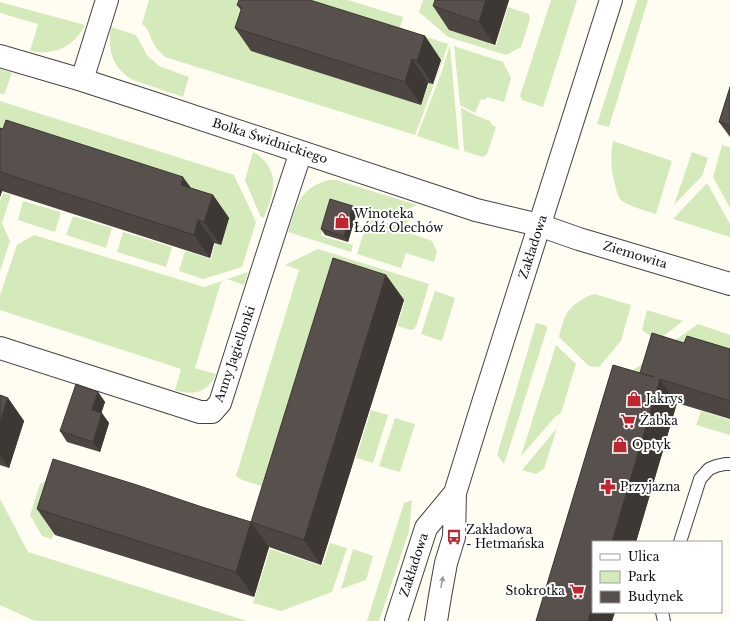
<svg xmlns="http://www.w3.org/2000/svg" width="730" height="621" font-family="'Libre Baskerville',serif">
<rect width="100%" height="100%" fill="#fffcf2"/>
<path fill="#d4eabb" d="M149,0H251L421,105L429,83L434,84L442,59L410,49L414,33L448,44L442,63L415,135L165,57C162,53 156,49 154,44C150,37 149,29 142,24Z
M313,0H348L403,17L395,44L308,17Z
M423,0H458L471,32L469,37L496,46L508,7L529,14L530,19L521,47L506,55L448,37L419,12Z
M551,0H577L543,107L522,100L520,96Z
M637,0H648L609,127L597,124Z
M0,2L85,25C74,47 54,56 30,51L38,24L0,13Z
M111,27L136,35L147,55L159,66L189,77L183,97L133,80C111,67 108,50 111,27Z
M450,45L459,150L417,136L441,74Z
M454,46L503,62L511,78L504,102L487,97L485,100L481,99L475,113L460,105Z
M0,69L12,73L4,95L0,93Z
M0,101L234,175L256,222L242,267L203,279L179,271L185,251L211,259L215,244L221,245L229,218L0,145Z
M461,108L477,116L490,121L492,125L496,127L487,154L483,157L464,151Z
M613,141L672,161L656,214C648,211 627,206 621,200C618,197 617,192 616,188C611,172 610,158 613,141Z
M722,145L730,147V208L713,177Z
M253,152C259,155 263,159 267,164C280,183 270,200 264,218L260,216L259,213L245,180Z
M692,152L708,158L702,176L674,205Z
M329,180H336L417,205L364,227L367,213L332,202L321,236L353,245L351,252L288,232C297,205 299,188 329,180Z
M707,183L730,224V237L673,219Z
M3,193L11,195L2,223L10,241L0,271V201Z
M23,201L61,212L55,232L18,220Z
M409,215L405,230L409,233L432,241L437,252L434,262L406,253L401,268L357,254L364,232Z
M73,216L112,228L106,248L66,235Z
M123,232L172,247L166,267L117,252Z
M34,235L204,287L248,272L244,285L227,279L221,282L195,368L216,374C208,393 193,396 175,390L181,369L0,310V295L17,245Z
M318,249L429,284L417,324L414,329L411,330L397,326L405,300L351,283L275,490L242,480L236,476L299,270L285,265Z
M435,291L455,298L442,341L421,334Z
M595,294L598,295L631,305L621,341L599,367L589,366L559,337C561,330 562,322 566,315C570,306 585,296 595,294Z
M647,310L683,321L657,341L642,330Z
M536,323L544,325L547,327V329L504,464L497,455Z
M698,324L730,335V367L659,385L629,373Z
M556,345L576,364L561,413L555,417L521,456Z
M371,410L388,415L373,463L356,458Z
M701,411L730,420V435L696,425Z
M395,418L415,424L400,472L379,466Z
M557,428L544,469L536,474L522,470Z
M73,467L69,484L52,539L42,536L30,515L40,484Z
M0,499L28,552L247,621H35L0,605Z
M412,500L409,531L379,621H367L404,503Z
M330,543L347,548L332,592L281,611L253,603L270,549L322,566Z
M353,549L373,556L366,580L341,589Z"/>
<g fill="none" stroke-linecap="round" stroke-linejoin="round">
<g stroke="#424242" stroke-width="14">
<path id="service" d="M680,542L700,479L709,469L716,466L725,464H730
M662,612L664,621"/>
</g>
<g stroke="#424242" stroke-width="24">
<path id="minor" d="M0,56L82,80L150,102L476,210L539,225L579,239L730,284
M82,80L107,0
M0,348L200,412H212L220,403C247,319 273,235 301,152"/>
</g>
<g stroke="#424242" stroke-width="24">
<path id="tertiary" d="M396,621L426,528L455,493
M436,621L440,596L446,563L454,537L455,493L482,406L611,0"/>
</g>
<use href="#service" stroke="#fff" stroke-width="12"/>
<use href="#minor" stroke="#fff" stroke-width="22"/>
<use href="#tertiary" stroke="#fff" stroke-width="22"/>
</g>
<path fill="#4c4541" d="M509,0L495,45L449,30L433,6Z
M237,5L425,36L441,60L433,84L428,83L421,105L251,51L235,28L241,10Z
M730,87V137L719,122Z
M0,128L213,195L229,218L221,245L214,243L210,258L2,191L0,197Z
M353,206L357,212L348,242L325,235L321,229Z
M386,275L404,300L321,565L269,547L254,597L55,535L37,509L251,522Z
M652,333L684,343L687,336L730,349V419L677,403L636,542H593V612H615L612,621H536L613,365L640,373Z
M98,392L105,402L101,413L109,423L100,452L67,442L60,431Z
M0,395L8,398L24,421L9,468L0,465Z"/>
<path fill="#3e3835" d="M486,0H509L495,45L479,22Z
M425,36L441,60L433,84L417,61Z
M412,59L428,83L421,105L405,82Z
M183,177L200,200L181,185Z
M0,188L2,191L0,197Z
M213,195L229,218L221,245L204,222Z
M353,206L357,212L348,242L344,236Z
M198,220L214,243L210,258L194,235Z
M386,275L404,300L321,565L304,540Z
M660,379L677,403L636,542H612Z
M98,392L105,402L99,420L92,410Z
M8,398L24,421L9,468L0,455V422Z
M102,413L109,423L100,452L93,442Z
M251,522L269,547L254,597L236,572Z
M593,605V612H615L612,621H588Z"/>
<path fill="#58504c" stroke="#3e3835" d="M239,0H310L425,36L417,61L412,59L405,82L235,28L242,7L237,5Z
M435,0H486L479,22L433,6Z
M730,87V125L719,122Z
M6,120L183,177L181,185L213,195L204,222L198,220L194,235L0,172V128L3,129Z
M330,199L353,206L344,236L321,229Z
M333,258L386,275L304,540L251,522Z
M652,333L684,343L687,336L730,349V401L660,379L612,542H593V605L588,621H536L613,365L654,377L640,373Z
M76,384L98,392L92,410L102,413L93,442L60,431Z
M0,395L8,398L0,422Z
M53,459L137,485L202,507L251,522L236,572L37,509Z"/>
<defs><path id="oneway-solid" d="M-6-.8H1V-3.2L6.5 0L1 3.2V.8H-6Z"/></defs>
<use fill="#9f9f9f" href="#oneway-solid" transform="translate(442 582) rotate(-79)"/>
<defs>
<g id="shop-bare" transform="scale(1.2)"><path d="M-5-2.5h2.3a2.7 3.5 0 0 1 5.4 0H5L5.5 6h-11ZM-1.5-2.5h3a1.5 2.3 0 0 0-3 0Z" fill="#bf2730" stroke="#fff" stroke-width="2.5" paint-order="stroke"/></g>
<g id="supermarket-bare" transform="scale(1.2)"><path d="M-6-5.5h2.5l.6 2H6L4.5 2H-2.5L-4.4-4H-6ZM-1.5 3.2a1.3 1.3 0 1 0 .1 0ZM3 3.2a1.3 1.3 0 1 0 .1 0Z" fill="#bf2730" stroke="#fff" stroke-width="2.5" paint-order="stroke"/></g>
<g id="pharmacy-bare" transform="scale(1.2)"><path d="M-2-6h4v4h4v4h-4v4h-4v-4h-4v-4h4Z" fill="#bf2730" stroke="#fff" stroke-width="2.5" paint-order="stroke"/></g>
<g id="bus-bare" transform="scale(1.2)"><path d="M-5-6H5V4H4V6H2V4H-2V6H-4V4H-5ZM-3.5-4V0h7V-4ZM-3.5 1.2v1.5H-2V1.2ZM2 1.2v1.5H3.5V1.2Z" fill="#bf2730" stroke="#fff" stroke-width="2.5" paint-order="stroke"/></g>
</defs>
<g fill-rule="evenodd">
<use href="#shop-bare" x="342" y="221"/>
<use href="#shop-bare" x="634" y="399"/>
<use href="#supermarket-bare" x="628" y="421"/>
<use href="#shop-bare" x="620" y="445"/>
<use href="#pharmacy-bare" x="608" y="487"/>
<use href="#bus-bare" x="454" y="537"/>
<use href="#supermarket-bare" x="577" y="591"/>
</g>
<g text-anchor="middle" stroke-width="4" stroke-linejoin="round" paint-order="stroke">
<g font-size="12" fill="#0f0f0f" stroke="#fff">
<text transform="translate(270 141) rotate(18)" y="4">Bolka Świdnickiego</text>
<text transform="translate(533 247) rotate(-72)" y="4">Zakładowa</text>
<text transform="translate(635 255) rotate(17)" y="4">Ziemowita</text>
<text transform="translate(235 354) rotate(-71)" y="4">Anny Jagiellonki</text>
<text transform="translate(414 565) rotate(-72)" y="4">Zakładowa</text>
</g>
<g font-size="12" fill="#0f0f0f" stroke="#fff" text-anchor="start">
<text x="354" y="218">Winoteka<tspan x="354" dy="14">Łódź Olechów</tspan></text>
<text x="646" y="403">Jakrys</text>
<text x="640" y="425">Żabka</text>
<text x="632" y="449">Optyk</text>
<text x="620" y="491">Przyjazna</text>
<text x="466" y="534">Zakładowa<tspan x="466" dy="14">- Hetmańska</tspan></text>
<text x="565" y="595" text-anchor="end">Stokrotka</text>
</g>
</g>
<rect x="592" y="541" width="130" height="72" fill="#ffffff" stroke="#9f9f9f"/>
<rect x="600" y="554" width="20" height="6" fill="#ffffff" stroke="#9f9f9f"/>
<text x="628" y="561" font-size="12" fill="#0f0f0f">Ulica</text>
<rect x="600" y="571" width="20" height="12" fill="#d4eabb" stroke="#9f9f9f"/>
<text x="628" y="581" font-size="12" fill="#0f0f0f">Park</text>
<rect x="600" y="591" width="20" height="12" fill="#58504c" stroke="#9f9f9f"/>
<text x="628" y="601" font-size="12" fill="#0f0f0f">Budynek</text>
</svg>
